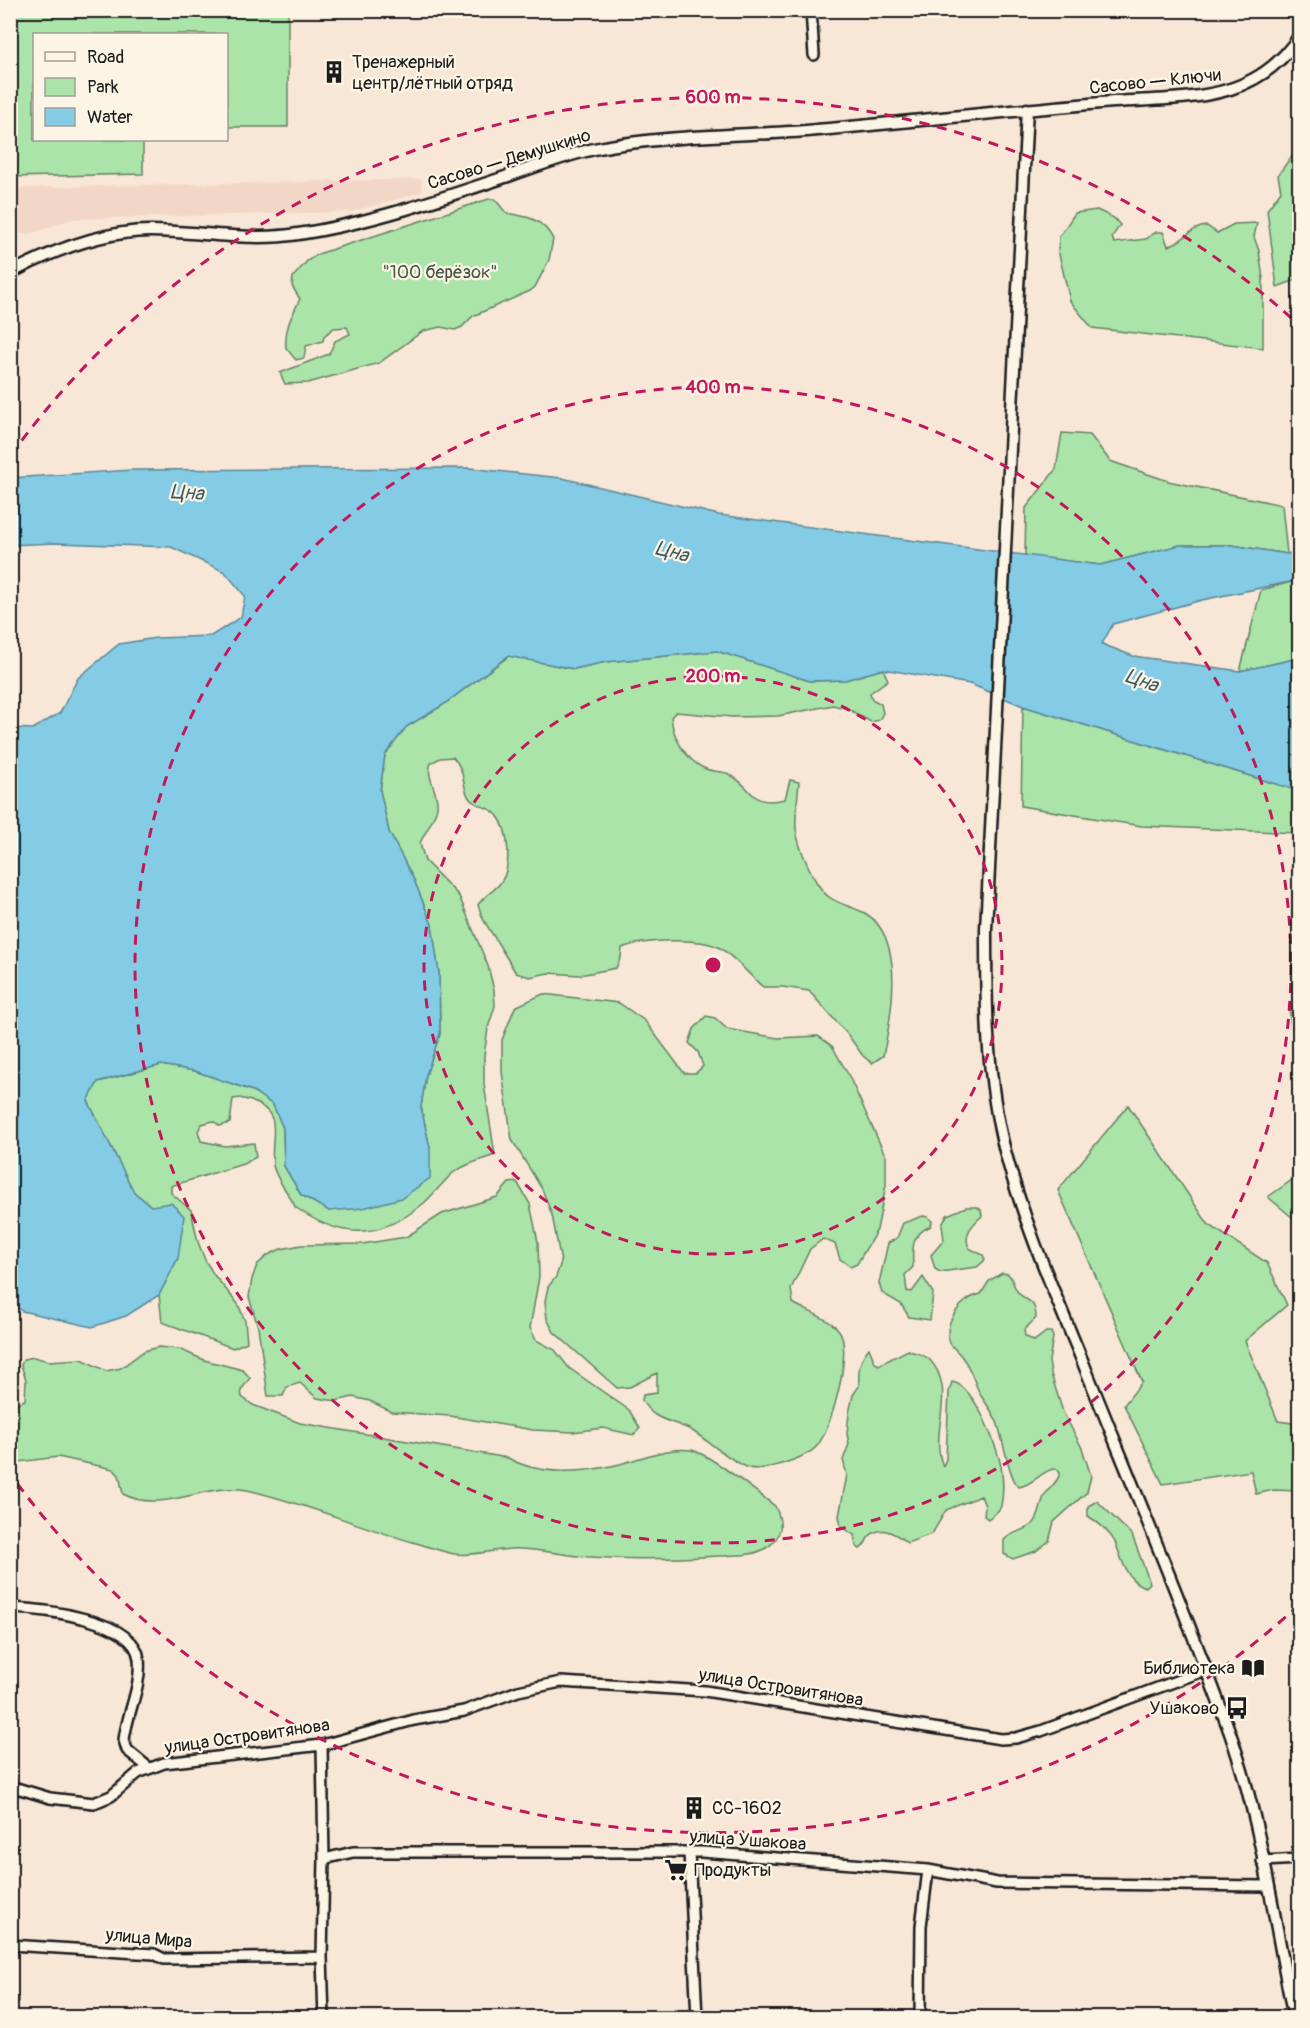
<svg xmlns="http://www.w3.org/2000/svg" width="1310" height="2028" font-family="Pangolin,sans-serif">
<rect width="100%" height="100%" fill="#f8e7d7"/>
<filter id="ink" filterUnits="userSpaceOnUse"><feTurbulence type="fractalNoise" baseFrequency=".0167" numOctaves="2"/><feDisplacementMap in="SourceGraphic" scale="12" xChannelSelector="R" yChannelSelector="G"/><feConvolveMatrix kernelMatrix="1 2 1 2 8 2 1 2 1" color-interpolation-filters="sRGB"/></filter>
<g filter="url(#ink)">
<path fill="#f3d7c6" d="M421,179L422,192L351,212L73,219L30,234H11V188Z"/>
<path fill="#aae4a9" stroke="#638062" stroke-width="1.5" d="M10,11H288V127H227L226,34H34V140H143V174L11,177Z
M1299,146V279L1277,287L1267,210L1281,191L1278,175Z
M489,199H495L506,213C526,216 542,218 553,239L549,260L535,287L530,291L473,316L462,327L455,330L441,327L423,331L379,363L308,383L285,384L280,373L329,354L335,341L350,334L347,327L334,328L324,336L323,341L306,346L304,358L296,360L286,348C284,329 292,315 300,299L292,286L293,277L307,261L318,254Z
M1097,210L1114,218L1120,225L1112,237L1114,243L1146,239L1156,232H1163L1168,246C1184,242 1190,227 1207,226L1217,233L1234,224L1257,223L1254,237L1259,251L1263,279V348L1092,328L1070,301L1058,250L1059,237L1075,213Z
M1062,433L1090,435L1110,461L1168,481L1282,505L1287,554L1232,545H1180L1100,565L1025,556L1026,508L1056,469Z
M1299,580V658L1240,671L1261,590Z
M717,651L810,681L845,680L883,669L888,680L870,693L872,699L881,704L883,713L879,720L871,722L848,709L833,705L778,716L732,717L676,712L671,717C673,738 686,761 706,769C713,772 723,771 729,774C756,789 748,807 785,799L790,780L799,782C798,797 795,813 796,828C797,845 815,887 829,897C846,909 866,907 879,926C902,958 891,1019 883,1056L872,1063L863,1056L848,1035L809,991L783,987H763C751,977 731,953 718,947C698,937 642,940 622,948L621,957L616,968L580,975L548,973L530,977L516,973L483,919L478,905C484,895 495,891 501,882C512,867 509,829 497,815C489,806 478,807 470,799C461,788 467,772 453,757L440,758L431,763C425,778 439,791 437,807C435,819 425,832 420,843L425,861L459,896L488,966L494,990L495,1006L488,1028L484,1056V1084L495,1155C481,1160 465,1164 453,1173C443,1182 434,1194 424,1203C380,1240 341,1240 295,1207C289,1192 276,1181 273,1165C269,1136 286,1114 251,1101C243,1099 242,1097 233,1099L230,1123L220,1126L213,1121L202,1124L198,1131L201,1141L225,1146L254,1143L256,1157L243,1164L171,1186V1193L191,1210L198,1242L205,1260L214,1275L238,1304L245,1321L247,1342L233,1348L162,1322L159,1295L178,1258L151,1206L134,1192L88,1101L98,1082L161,1065L195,1071L253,1091L273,1105L283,1128L284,1166L301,1195L329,1211L430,1148L421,1107L426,1075L440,1034L439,973L432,925L414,880L389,832L380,791L385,755L406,727L443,705L509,656L574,669L606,662Z
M1023,706L1299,791V833L1141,826L1021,806Z
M543,994L619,1003L645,1021L684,1073H696L703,1066L698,1052L689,1043L694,1029L706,1016L715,1018L727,1029L778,1038L818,1036L832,1046L848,1074L886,1157V1185L877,1230L857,1264L851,1267L840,1259L835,1244L823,1239L810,1249L791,1289L793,1303C806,1311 833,1320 840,1332C852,1353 832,1428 817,1446C807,1458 763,1472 749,1468C733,1463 707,1440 691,1430C672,1420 652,1421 642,1400L643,1395L657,1393V1373L630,1387L617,1388L554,1332L547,1319L545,1301L548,1287L556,1277L561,1262L552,1215L542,1189L512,1140L502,1072V1040L515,1007Z
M1289,1006L1299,1019V1110Z
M1128,1105L1208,1224L1267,1263L1287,1305L1245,1341L1278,1421L1299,1424V1491L1273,1490L1256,1494L1251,1471L1163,1484L1124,1405L1142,1382L1058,1190Z
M1299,1175V1223L1268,1197Z
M517,1182L530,1204L538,1242L539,1277L530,1328L536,1340L555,1350L569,1368L629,1410L640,1428L634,1435L603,1428L573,1432L533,1430L450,1416L392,1412L370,1401L353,1397L336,1401L317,1398L300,1383L287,1387L283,1396H268L258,1327L249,1297L252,1279L257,1265L268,1255L281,1249L301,1245L362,1244L406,1237L442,1214L497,1197L509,1183Z
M966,1207H977L981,1210L982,1216C972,1225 963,1234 969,1248L983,1255L985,1260L977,1267L940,1272L935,1269L931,1255L944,1240L942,1225L947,1215Z
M923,1216L928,1217L932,1221L931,1226C911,1234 912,1248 913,1267L905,1275L907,1291L912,1292L923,1277L933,1293L930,1320L909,1317L901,1304L882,1293L879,1283L888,1243L897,1238L903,1223Z
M1002,1273L1008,1274C1013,1279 1013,1285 1017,1291C1026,1304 1035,1296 1036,1318L1024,1330L1025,1336L1034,1341L1046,1332H1051L1053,1337L1049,1361L1051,1374L1063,1412L1082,1448L1091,1476L1087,1492L1054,1522L1049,1541L1036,1551L1013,1559L1004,1554V1540C1013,1531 1024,1531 1033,1524C1040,1518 1040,1505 1044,1497C1048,1488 1058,1483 1060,1473L1057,1469C1044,1468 1035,1484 1019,1487C1009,1479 1003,1438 997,1422C993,1412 986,1404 980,1394C974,1382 971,1368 962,1357C959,1352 953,1349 950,1343C942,1322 962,1298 981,1294L989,1281Z
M158,1347L179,1349L204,1360L243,1370L250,1378L241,1390L242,1397L253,1405L300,1423L508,1458C540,1476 584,1473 620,1464C643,1458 667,1447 691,1450C707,1452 759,1494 775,1506C783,1522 783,1538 766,1548C752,1557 732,1555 717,1556C675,1559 632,1560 590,1557C567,1556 545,1550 522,1549C500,1547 478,1557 455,1554C442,1552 428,1546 416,1543C359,1527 305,1503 247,1490C205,1482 163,1515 123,1494L119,1475L113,1469L58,1457L11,1463V1406L25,1400L26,1380L21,1365L24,1359L34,1357L48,1361L82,1359L106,1371L121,1368L144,1351Z
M869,1348L875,1363L879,1365L908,1350C914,1353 925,1355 929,1359C959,1390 928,1432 943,1466L946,1459L949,1392L952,1382C975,1385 1000,1452 1002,1473C1003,1482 1003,1497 1001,1506C999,1512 993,1515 988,1519L984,1516L985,1506L981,1496L946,1510L932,1534L907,1543C897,1534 880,1523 868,1538C865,1543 865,1546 860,1549L856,1546L854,1535L841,1526L839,1516L847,1475L843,1460L849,1444L847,1434L849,1413L853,1395L859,1386C858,1371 859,1360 869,1348Z
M1097,1501L1132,1535L1150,1583L1146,1587C1126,1583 1122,1558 1115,1542C1109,1531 1099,1523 1088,1516V1506Z"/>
<path fill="#84cce5" stroke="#5a8695" stroke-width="1.5" d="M469,468L562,478L719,515L1100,565L1180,545H1232L1287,554L1299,551V580L1202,600L1113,624L1102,644L1133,656L1240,671L1299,658V791L1023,706L970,684L883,669L845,680L810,681L717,651L606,662L574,669L508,656L443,705L406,727L385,755L380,790L389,832L414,880L432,925L439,973L440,1034L426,1075L421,1107L430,1148V1178L402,1198L363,1208L329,1211L301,1195L284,1166L283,1128L273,1105L253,1091L195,1071L161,1065L98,1082L88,1101L134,1192L151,1206L171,1203L184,1216L178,1258L159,1295L126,1316L92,1327L22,1311L11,1302L10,728L33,729L60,713L78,678L119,644L156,638L211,636L241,617L245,596L225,572L171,547L55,543L11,545V478L132,470Z"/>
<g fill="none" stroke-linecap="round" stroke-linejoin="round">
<g stroke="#1c1c1c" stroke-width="14">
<path id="minor" d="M811,10L814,55
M10,1608C42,1609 135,1619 139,1659C142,1686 127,1713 124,1740L127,1750L149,1768
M322,1745L324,1859
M10,1786L50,1798L94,1803L111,1796L138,1773L164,1763L322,1745L414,1720L464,1711L518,1691L561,1682L705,1691L1001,1739L1016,1738L1041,1731L1206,1670
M689,1852L697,2018
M1262,1861L1300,1859
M10,1945L154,1954L164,1959L322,1957
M324,2018L322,1957L324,1859L353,1852H702L928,1870L997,1883L1267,1886
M920,2018L921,1926L928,1870"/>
</g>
<g stroke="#1c1c1c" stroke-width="15">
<path id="tertiary" d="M1027,109L986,929C986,1004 986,1078 1005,1151C1024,1223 1054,1292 1082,1360C1132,1484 1184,1607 1230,1733C1261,1821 1275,1925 1294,2018
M10,273C52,251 102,231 150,231C199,231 249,242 298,234C368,224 449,196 517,173C542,164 567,155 594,149C663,135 737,136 807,131C910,122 1012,110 1114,102C1186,97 1256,104 1300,35"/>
</g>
<use href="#minor" stroke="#fcf5e5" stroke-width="9"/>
<use href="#tertiary" stroke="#fcf5e5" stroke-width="10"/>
</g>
</g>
<g fill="none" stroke="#c2185b" stroke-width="3" stroke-dasharray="10 8">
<circle cx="713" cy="965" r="289"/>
<circle cx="713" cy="965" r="578"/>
<path d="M1299 1605A868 868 0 0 1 11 1475M11 455A868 868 0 0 1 1299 325"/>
</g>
<defs>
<g id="building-bare" transform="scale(1.8)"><path d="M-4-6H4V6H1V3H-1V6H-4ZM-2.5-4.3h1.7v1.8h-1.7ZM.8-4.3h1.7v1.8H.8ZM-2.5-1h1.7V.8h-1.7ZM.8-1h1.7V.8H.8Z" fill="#1c1c1c" stroke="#fcf5e5" stroke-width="2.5" paint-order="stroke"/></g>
<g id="library-bare" transform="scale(1.8)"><path d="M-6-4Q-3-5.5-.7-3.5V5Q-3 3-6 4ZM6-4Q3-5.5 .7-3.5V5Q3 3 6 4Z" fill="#1c1c1c" stroke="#fcf5e5" stroke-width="2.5" paint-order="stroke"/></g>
<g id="bus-bare" transform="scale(1.8)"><path d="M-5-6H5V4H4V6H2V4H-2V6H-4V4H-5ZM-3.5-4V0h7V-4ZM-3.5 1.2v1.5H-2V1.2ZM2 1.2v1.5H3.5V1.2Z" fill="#1c1c1c" stroke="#fcf5e5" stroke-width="2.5" paint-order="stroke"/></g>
<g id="supermarket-bare" transform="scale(1.8)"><path d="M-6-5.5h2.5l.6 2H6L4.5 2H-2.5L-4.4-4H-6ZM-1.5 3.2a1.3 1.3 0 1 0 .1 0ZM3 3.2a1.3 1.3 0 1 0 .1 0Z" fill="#1c1c1c" stroke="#fcf5e5" stroke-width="2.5" paint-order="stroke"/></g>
</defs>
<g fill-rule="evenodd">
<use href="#building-bare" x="334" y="72"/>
<use href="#library-bare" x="1253" y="1668"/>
<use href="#bus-bare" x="1237" y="1708"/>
<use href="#building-bare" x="694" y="1808"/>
<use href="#supermarket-bare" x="676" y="1870"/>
</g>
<g text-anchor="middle" stroke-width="4.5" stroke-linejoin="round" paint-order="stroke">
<g font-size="18" fill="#1c1c1c" stroke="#fcf5e5" text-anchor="start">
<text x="352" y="68">Тренажерный<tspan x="352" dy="21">центр/лётный отряд</tspan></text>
<text x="1235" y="1674" text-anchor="end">Библиотека</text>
<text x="1219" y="1714" text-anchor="end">Ушаково</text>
<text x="712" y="1814">СС-1602</text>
<text x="694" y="1876">Продукты</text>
</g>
<g font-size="18" fill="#1c1c1c" stroke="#fcf5e5">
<text transform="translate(1155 81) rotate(-6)" y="6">Сасово — Ключи</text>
<text transform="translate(509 159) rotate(-17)" y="6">Сасово — Демушкино</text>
<text transform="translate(781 1687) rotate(9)" y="6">улица Островитянова</text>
<text transform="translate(247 1736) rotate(-8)" y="6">улица Островитянова</text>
<text transform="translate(748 1840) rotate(4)" y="6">улица Ушакова</text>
<text transform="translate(149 1938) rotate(5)" y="6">улица Мира</text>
</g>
<g font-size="18" fill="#475846" stroke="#fcf5e5">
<text x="440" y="278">"100 берёзок"</text>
</g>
<g font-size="20" font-style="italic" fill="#405a62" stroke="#fcf5e5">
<text transform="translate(187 492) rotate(4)" y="7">Цна</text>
<text transform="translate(672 551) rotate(15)" y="7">Цна</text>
<text transform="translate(1142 680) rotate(20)" y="7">Цна</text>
</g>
</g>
<circle cx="713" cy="965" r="9" fill="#c2185b" stroke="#fcf5e5" stroke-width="3"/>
<g font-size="18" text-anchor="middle" font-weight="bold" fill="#c2185b" stroke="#fcf5e5" stroke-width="4.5" stroke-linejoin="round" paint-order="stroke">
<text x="713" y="103">600 m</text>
<text x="713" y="393">400 m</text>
<text x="713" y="682">200 m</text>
</g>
<rect width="1310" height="2028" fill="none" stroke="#fcf5e5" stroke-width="36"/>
<rect x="18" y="18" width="1274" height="1992" fill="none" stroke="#1c1c1c" stroke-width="2" filter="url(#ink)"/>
<rect x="33" y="33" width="195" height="108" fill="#fcf5e5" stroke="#a29e95" stroke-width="1.5"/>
<rect x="45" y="52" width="30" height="9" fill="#fcf5e5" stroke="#a29e95" stroke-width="1.5"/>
<text x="87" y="63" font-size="18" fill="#1c1c1c">Road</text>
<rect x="45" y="78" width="30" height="18" fill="#aae4a9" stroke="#a29e95" stroke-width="1.5"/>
<text x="87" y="93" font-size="18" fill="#1c1c1c">Park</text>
<rect x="45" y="108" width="30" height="18" fill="#84cce5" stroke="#a29e95" stroke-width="1.5"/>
<text x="87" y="123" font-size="18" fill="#1c1c1c">Water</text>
</svg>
